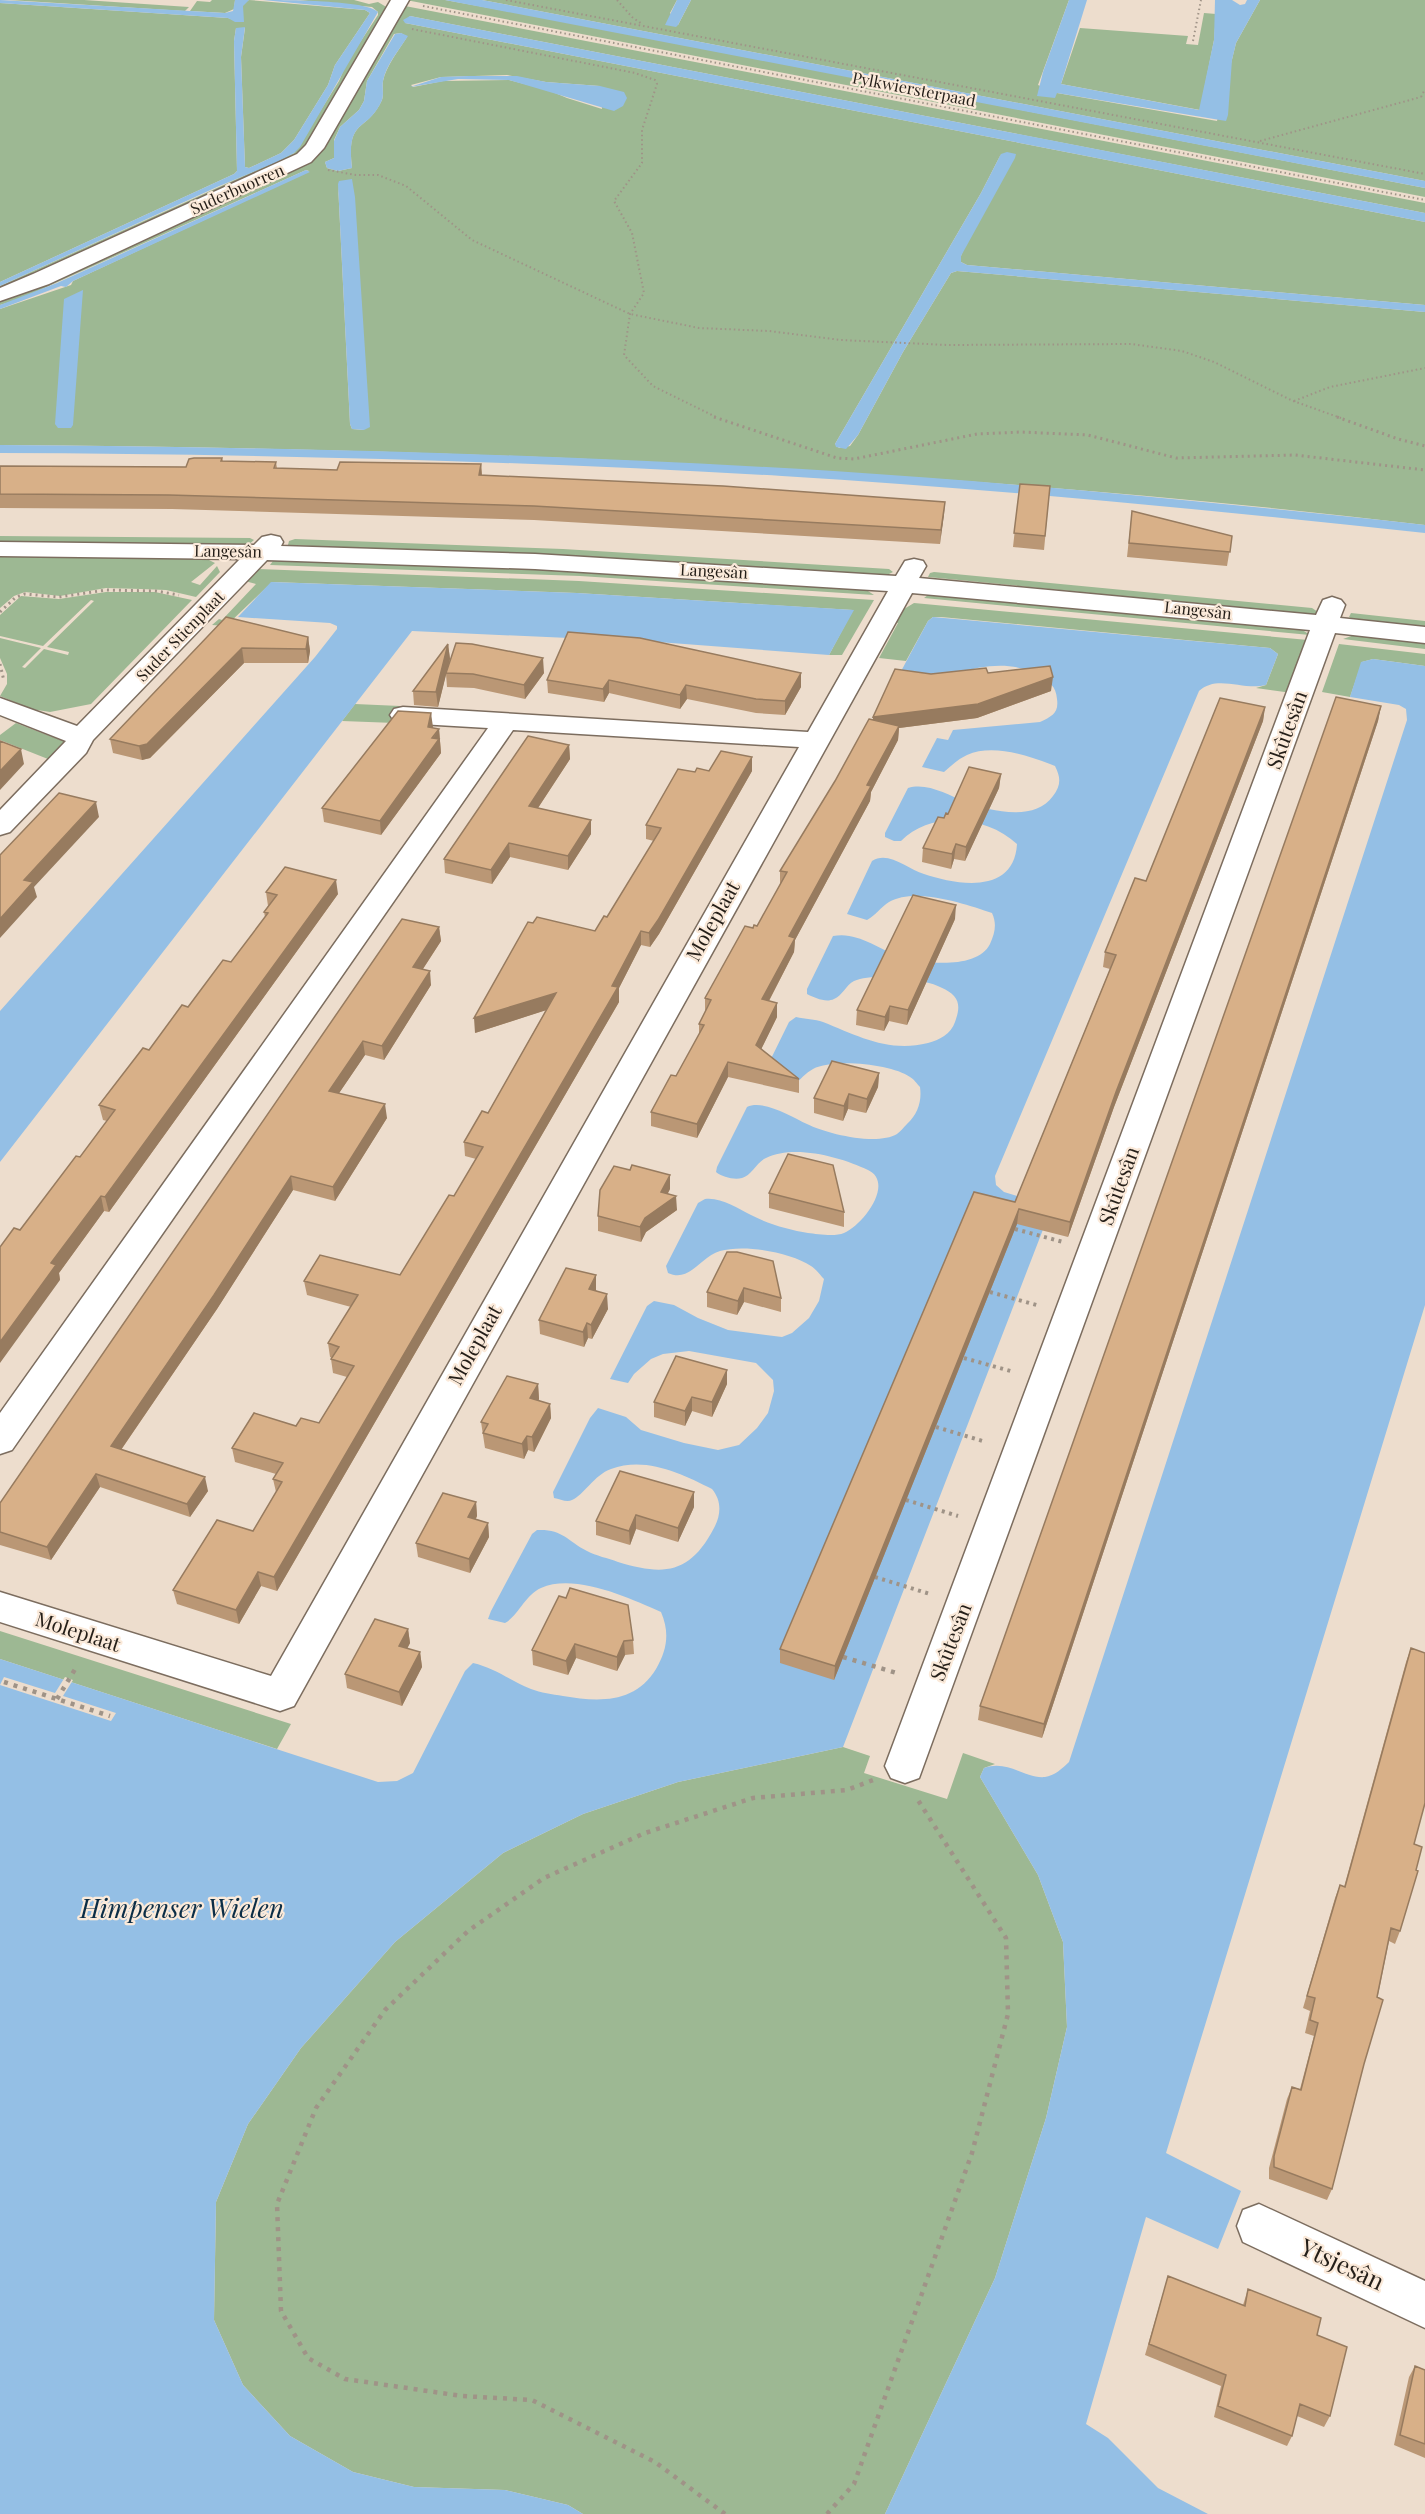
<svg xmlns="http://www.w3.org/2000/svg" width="1425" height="2514" font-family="'Playfair Display',serif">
<rect width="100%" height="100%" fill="#edddcd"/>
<path fill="#9db893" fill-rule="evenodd" d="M9,0H84L189,7L185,11Z
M212,0H235L234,9L225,13L190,11L197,1L210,2Z
M249,0L365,10L370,13L335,65L328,85L294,140L281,153L249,168L245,167L241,57L245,28H236L234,41L237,171L234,174L0,282V3L228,18L234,20L244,2Z
M298,0H354L369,4L378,2L388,8L306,151L0,292V286L294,153L339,81L347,62L378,15V12L372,7Z
M406,0H445L551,19L1425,188V197Z
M482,0H677L670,13L678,25L691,0H1069L1038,85L1057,93L1217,121L1236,43L1260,0H1425V181Z
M405,6L1425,203V213L420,18L410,16L405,23L1425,222V305L967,265L961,262V256L1001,154L981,193L835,444L839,448L850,446L858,435L903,352L951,273L957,271L1425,312V525C952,469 476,448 0,445V309L71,285L73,281L309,171L306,170L20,299L0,305V298L302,163ZM401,33L407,37C399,50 386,66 383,81C382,87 384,94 382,100C366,134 346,117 352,168L338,171L327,168L325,162L334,158V140L340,127L359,110L364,101L367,81L394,34ZM507,75L546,82L600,86L602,109L567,98L548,90L509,80L443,81L413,87L411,85L441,77ZM338,184L364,430L352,429L350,424Z
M1204,13L1216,14L1214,40L1200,110L1061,84L1080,28L1188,36L1186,44L1198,45Z
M0,536L250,538L254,540L248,545L0,542Z
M295,539L563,549L889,569L893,572L887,575L660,561L288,545L289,541Z
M0,556L205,558L215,563L191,582L200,585L217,566L220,572L196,597L166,590L141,589L106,588L60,596L25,592L14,596L0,608Z
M288,559L460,564L865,589L874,595L580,576L270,565L273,561Z
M258,569L579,581L874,600L842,655H829L853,610L577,593L272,582L226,626L212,625L219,619L222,620L256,584L245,581Z
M934,572L1312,608L1318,612L1314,615L928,577L930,573Z
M106,592H155L192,600L91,704L50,712L31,709L0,696L7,684V674L0,658V638L41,648L22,667L25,668L44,649L68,655L69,652L47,647L94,601L91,600L43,646L0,636V615L21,596L59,599Z
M932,592L1301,629L1310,635L924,598Z
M914,603L1308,640L1292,693L1256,688L1266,685L1278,654L1270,648L941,617H933L928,621L906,661L879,658L898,623L891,621L894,615Z
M1351,613L1425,621V628L1354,620L1349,617Z
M1357,634L1425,642V649L1343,639Z
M1339,644L1425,654V666L1373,659L1362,662L1350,697L1322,692Z
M355,704L400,706L395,723L342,721Z
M16,723L68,743L53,761L0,740V735Z
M0,1631L291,1724L277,1749L0,1659Z
M843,1747L870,1756L864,1773L947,1799L963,1753L995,1764L984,1768L980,1777L1038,1875L1063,1942L1067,2027L1046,2118L995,2278L885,2514H583L568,2505L505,2490L414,2487L353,2472L290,2436L243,2385L214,2320L216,2202L248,2124L301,2048L395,1942L503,1853L583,1814L678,1782Z"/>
<path fill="#94bfe5" d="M0,0L225,13L233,11L235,0H249L243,6L244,22H235L228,18L0,3Z
M263,0C283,0 367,0 378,12L300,147L294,153L277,162L217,187L0,286V282L234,174L237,171L234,41L236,28L245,27L241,57L245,167L249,168L281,153L294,140L328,85L335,65L370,13L365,10Z
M445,0H482L1425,181V188Z
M677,0H691L678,25L676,27L665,25Z
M1069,0H1087L1061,84L1199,110L1214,40L1215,0H1232L1240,5L1245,4L1247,0H1260L1236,43L1232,60L1228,115L1226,121L1057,93L1055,98L1037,96L1043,72Z
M410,16L1425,213V222L405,23L403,20Z
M401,33L408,36C399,50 386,65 383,81C382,87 384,94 382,100C368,133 346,116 352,168L338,171L327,168L325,162L334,158V141L340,127L359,110L364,101L367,81L395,34Z
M469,76H517L546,82L600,86L624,92L627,98L623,106L614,111L509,80L458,79L410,87L441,77Z
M1007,152L1016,154L1015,158L961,256V262L967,265L1425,305V312L957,271L951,273L903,352L858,435L846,449L836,447L835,444L981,193L1001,154Z
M306,170L310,172L73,281L66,287L61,286L0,309V305L57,283Z
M352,179L355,197L370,427L364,430L352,429L350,424L338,184L339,181Z
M83,290L73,425L71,428H58L55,424L64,299Z
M0,445C278,447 556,454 834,471C1017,483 1199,501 1381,520L1425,525V533C1211,510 997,489 782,476C521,461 261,454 0,453Z
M271,582L577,593L854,610L829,655L658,642L412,631L0,1162V1011L315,657L337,629V626L330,623L238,617Z
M933,617L1270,648L1278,654L1266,685C1244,691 1217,674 1199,691L995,1176L996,1185L1004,1192L1043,1204L1049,1214L843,1747L678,1782L583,1814L503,1853L395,1942L301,2048L248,2124L216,2202L214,2320L243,2385L290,2436L353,2472L414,2487L505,2490L568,2505L583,2514H0V1659L378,1782L397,1781L413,1773L465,1671L473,1663C495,1668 511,1681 531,1689C541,1693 552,1694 563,1696C598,1702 635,1704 656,1669C667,1650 670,1633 661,1612C629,1598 575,1573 541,1588C525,1595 519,1615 505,1623L488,1619L491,1611L532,1534L537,1530C563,1529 566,1540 587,1551C596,1556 608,1558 618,1562C664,1576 690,1574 714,1528C721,1515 722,1501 712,1489C682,1474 646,1456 611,1469C594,1475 584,1495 572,1500C567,1503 560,1499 554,1498L553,1492L590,1418L598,1408L626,1417L641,1430L684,1443L718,1450L739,1445L757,1428L768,1413L774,1391L773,1380L756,1363L689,1351L663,1354L651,1359L634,1374L628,1383L610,1379L647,1306L654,1301L674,1305L698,1318L728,1330L782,1337L792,1333L809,1318L819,1301L824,1279C820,1275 816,1269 811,1266C790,1252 744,1244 720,1251C700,1257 690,1283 668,1273L666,1266L698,1203L705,1199C721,1197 737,1208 751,1215C768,1224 790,1230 808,1233C817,1234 835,1237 844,1233C863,1225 895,1183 868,1170C841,1157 794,1144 766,1158C757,1162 751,1176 742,1178C734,1180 722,1177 716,1172L717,1167L747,1107C763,1099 792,1117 807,1124C827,1134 877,1146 897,1134C900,1132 904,1127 907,1124C918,1114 922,1101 920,1087C917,1084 914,1079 910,1077C892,1064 833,1058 813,1069C806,1073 800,1079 795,1085L762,1077L789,1022L796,1017C805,1019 815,1019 823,1022C858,1036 889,1053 928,1043C939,1040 951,1034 955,1022C958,1013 961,1004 954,996C937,978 877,972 854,981C846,985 842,996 834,999C826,1003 815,998 807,994V989L833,936C857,931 878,949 899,956C922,964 977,970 990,944C995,933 997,924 992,913C965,904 916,887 889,902C881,907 876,915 867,920L847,914L872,861C888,850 908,869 924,874C957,885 1014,895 1017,844C987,816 931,810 901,841H894L885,837V833L908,788C927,782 948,795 966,802C990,811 1035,822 1053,796C1061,785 1061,778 1055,766C1030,756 993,743 967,755C958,759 951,766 944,772L922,767L937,738L948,740L953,730L1040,722C1052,716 1059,713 1057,699C1056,686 1049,681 1038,675C1013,661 984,665 957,673C949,676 939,681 930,682C921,683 908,677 899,675L928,621Z
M1373,659L1425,666V1305L1166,2153L1241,2191L1218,2249L1146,2217L1086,2424L1108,2438L1158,2488L1208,2514H885L995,2278L1046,2118L1067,2027L1063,1942L1038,1875L980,1777L984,1768C1008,1759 1025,1779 1045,1777C1054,1776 1063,1768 1069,1762L1407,720L1406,709L1399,705L1350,697L1361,662Z"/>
<path fill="#edddcd" d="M4,1677L55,1693L65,1677L73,1680L63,1696L116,1713L111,1721L0,1685Z"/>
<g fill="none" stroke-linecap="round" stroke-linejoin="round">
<g stroke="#7c6d5f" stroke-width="3">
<path id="minor" d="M391,0H409L324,148L311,162L49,284L0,301V288L33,274L297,154L306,145Z
M271,535L280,537L283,542L281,546L535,554L896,576L905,561L914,559L923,561L926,566L919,578L1316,615L1323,600L1332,597L1341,600L1345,605L1340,618L1425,627V643L1335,633L919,1778L905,1783L891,1778L885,1766L1310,630L912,593L294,1706L280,1711L0,1622V1592L271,1676L799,747L513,730L12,1450L0,1454V1413L488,728L403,723L394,721L390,715L394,709L403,707L808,732L888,591L535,569L267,560L93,740L86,753L10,832L0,835V810L66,741L0,715V698L77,726L240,559L0,556V542L254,545L262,537Z
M1259,2204L1425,2281V2328L1243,2242L1237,2226L1243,2210Z"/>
</g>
<path stroke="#9f9387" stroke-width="2" stroke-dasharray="1.5 3" stroke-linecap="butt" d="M506,0L1425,174
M617,0L632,17L642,24
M423,6L1425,200
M412,29L635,73L655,80L657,84L642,130V163L614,201L632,233L644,293L630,314L624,355L653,386L718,418
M1193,41L1201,0
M1421,97L1425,89
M1260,141L1421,97
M328,170L356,175H378L406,186L472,240L630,314L699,328L769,331L841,340L948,345L1131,344L1182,351L1214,362L1293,401L1341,418
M1294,401L1330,387L1425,368"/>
<path stroke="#9f9387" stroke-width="3" stroke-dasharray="2 4" stroke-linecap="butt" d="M714,417L837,458L854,459L977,434L1021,432L1088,435L1176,458L1295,455L1425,470
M1337,417L1398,439L1425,446
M0,612L16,597L25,594L59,597L106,590L156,591L179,595
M0,664L4,681"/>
<path stroke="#9f9387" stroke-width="4" stroke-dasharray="3 4.5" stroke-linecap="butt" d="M1015,1229L1063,1242
M990,1292L1040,1306
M964,1358L1014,1372
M936,1427L986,1442
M906,1500L958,1516
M875,1577L930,1594"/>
<path stroke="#9f9387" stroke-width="4.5" stroke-dasharray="4 6" stroke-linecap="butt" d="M843,1657L900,1674
M4,1682L110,1716
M57,1699L77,1666
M725,2514L655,2462L532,2400L462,2396L345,2379L308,2358L281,2311L277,2204L316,2108L385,2010L468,1931L544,1878L645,1833L753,1798L847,1790L873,1780
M827,2514L854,2484L972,2153L1008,2014L1006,1938L916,1797"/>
<use href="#minor" fill="#fff" fill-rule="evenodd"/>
</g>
<path fill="#ba9775" d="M222,458L223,461L276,462L277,468L337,470L481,464L482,475L945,502L940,544L534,520L172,509L0,508V466L186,467Z
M1020,484L1050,486L1044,550L1013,547Z
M1132,511L1232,536L1227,566L1127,557Z
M226,617L308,637L310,651L308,663H244L150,758L142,760L113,753L110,739Z
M448,644L450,659L448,667L544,673L525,699L474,688L447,687L446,674L438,707L414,705L413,691Z
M801,673V687L785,715L756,713L687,699L680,709L609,693L604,702L548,693L547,680Z
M988,673L1051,691L977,718L899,728L898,740L871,792L870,801L795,940L794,952L769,1001L777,1017L761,1049L799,1079V1093L728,1077L697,1138L651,1126V1112L676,1076L699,1035V1024L705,1012V998L753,928L757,926L780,885V871L873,720V717L931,674Z
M1381,706L1378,721L1042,1738L978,1720L980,1706Z
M1265,707L1263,721L1114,1107L1068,1237L1017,1224L834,1680L780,1663V1649L1015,1202L1110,969L1103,967L1105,952L1146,881Z
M432,728L439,729L441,753L381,835L324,822L322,808Z
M569,745L570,759L538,808L591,820V834L568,870L510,857L492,884L445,873L444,859Z
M709,771H752L659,934L650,947L641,945L619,988V1002L277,1591L261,1586L239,1624L177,1604L173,1590L253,1531L276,1492L273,1479L276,1474L235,1462L232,1448L296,1426L319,1423L347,1377L333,1373L331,1359L332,1358L330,1357L328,1343L351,1307L307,1295L304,1281L400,1275L454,1196L476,1159L465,1156L464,1142L488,1113L546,1010L475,1033L595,931L607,917L654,841L646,839V825L695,772Z
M1001,774L999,788L965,861L954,859L951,869L922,862L923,848L944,818Z
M266,892L338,894L109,1212L104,1211L59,1273L60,1280L20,1230L80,1157L107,1121L103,1120L99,1105L188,1007L231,962L265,917L264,912L268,906Z
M955,919L907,1025L889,1021L884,1031L856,1025L857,1010Z
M439,927L441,941L423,969L431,985L384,1060L365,1055L339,1093L387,1118L335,1201L293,1190L217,1309L121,1450L208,1491L190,1517L100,1487L51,1560L0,1545V1503Z
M879,1073L878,1087L866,1113L848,1109L843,1121L814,1113V1098Z
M670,1189L668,1193L677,1210L646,1232L641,1242L598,1231V1216Z
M769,1193L844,1212V1227L769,1208Z
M727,1252L781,1298V1312L744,1302L737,1315L707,1307V1292Z
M596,1290L608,1309L592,1339L588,1338L584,1347L540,1334L539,1320Z
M727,1370V1384L712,1417L692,1411L685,1426L654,1417V1402Z
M538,1384L539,1399L538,1401L550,1404L551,1418L534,1452L528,1450L524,1459L485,1448L481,1422Z
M476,1502L477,1516L476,1519L488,1523L489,1537L470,1573L418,1557L416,1543Z
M694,1507L678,1542L636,1529L630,1545L596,1535V1521Z
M559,1596L633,1640L634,1654L625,1655L617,1671L576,1658L568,1675L533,1665L532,1650Z
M408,1629L410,1643L407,1649L420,1652L422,1667L402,1706L347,1688L345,1674Z
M1411,1648L1414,1844L1400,1931L1395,1944L1389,1941L1364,2064L1332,2189L1327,2200L1269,2179V2168L1287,2099L1292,2087L1300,2089L1314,2036L1305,2033L1310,2011L1303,2008L1335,1898L1340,1885L1344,1887L1406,1662Z
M1168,2276L1243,2305L1248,2289L1317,2335L1330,2416L1324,2427L1297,2416L1292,2436L1287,2446L1214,2417L1221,2386L1145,2355Z
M1415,2366L1425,2370V2458L1394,2445L1409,2377Z"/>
<path fill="#977b5f" d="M481,464L482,478L479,475Z
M945,502L944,515L940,544L941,530Z
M308,637L310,651L308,663L306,649Z
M448,644L450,659L438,707L436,692Z
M242,648L244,663L150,758L142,760L139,746Z
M543,658L544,673L525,699L524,685Z
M801,673V687L785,715V701Z
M1053,677L1051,691L977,718L899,728L898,740L871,792L870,801L795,940L794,952L762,1014V999L872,731L873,717Z
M609,680V693L604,702L603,689Z
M686,685L687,699L680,709V695Z
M1381,706L1378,721L1042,1738L1044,1724Z
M1265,707L1263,721L1114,1107L1068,1237L1070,1222L1116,1092Z
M431,713L433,727L429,741L428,727Z
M439,729L441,753L381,835L380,821Z
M569,745L570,759L530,820L529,806Z
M21,749L24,764L0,790V771Z
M752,757V771L659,934L650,947L649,933Z
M1001,774L999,788L965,861L966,847Z
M96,802L99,817L34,887L37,897L0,938V919L24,880Z
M591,820V834L568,870V856Z
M509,843L510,857L492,884L491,870Z
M956,844L954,859L951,869L952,854Z
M336,880L338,894L109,1212L105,1197Z
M956,905L955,919L907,1025L908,1010Z
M439,927L441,941L415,981L413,967Z
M641,931V945L619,988V1002L277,1591L274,1577L612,986Z
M430,971L431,985L384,1060L382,1046Z
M556,993V1007L475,1033L474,1018Z
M777,1003V1017L756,1060V1045Z
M890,1006L889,1021L884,1031L885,1017Z
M363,1041L365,1055L331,1105L329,1091Z
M728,1062V1077L697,1138V1124Z
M879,1073L878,1087L866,1113L867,1099Z
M849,1094L848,1109L843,1121L844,1106Z
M385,1104L387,1118L335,1201L333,1187Z
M670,1175V1189L661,1206V1192Z
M291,1176L293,1190L217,1309L114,1460L111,1446Z
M101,1196L104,1211L59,1273L60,1280L0,1363V1342L51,1263Z
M676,1196L677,1210L646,1232L641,1242L640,1227L645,1218Z
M1019,1209L1017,1224L834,1680L835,1666Z
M596,1275V1290L589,1303V1289Z
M744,1288V1302L737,1315L738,1301Z
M607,1294L608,1309L592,1339L591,1325Z
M587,1323L588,1338L584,1347L583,1332Z
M727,1370V1384L712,1417V1402Z
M538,1384L539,1399L532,1413L530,1398Z
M692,1397V1411L685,1426V1411Z
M550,1404L551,1418L534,1452L532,1437Z
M527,1436L528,1450L524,1459L522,1444Z
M96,1474L100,1487L51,1560L47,1547Z
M205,1477L208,1491L190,1517L187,1504Z
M694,1492V1507L678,1542V1528Z
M476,1502L477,1516L469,1531L468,1517Z
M636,1515V1529L630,1545L629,1531Z
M488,1523L489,1537L470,1573L469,1559Z
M258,1572L261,1586L239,1624L236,1610Z
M408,1629L410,1643L401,1660L399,1646Z
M624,1641L625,1655L617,1671V1657Z
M575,1644L576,1658L568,1675L566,1661Z
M420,1652L422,1667L402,1706L399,1692Z"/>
<path fill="#d8b088" stroke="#977b5f" stroke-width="1.5" d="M194,458H222L221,461L276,462L274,468L309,469L337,470L340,462L481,464L479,475L723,486L945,502L941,530L534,506L169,495L0,494V466L186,467L189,459Z
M1020,484L1050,486L1045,536L1014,533Z
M1132,511L1232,536L1230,552L1129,543Z
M226,617L308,637L306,649L242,648L147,744L139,746L110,739Z
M568,632L640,638L801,673L785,701L756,699L686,685L680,695L609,680L603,689L547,680Z
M456,643L472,644L543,658L524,685L473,674L446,673Z
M448,644L436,692L413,691Z
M1050,666L1053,677L978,704L873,717L895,669L931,674L986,668L988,673Z
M1336,697L1381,706L1044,1724L980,1706Z
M1220,698L1265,707L1116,1092L1070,1222L1019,1209L835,1666L780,1649L974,1192L1015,1202L1116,955L1105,952L1135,878L1146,881Z
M398,711L431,713L428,727L439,729L432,738L439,739L380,821L322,808Z
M869,719L899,726L867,785L871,786L789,936L795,938L762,999L777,1003L756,1045L799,1079L728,1062L697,1124L651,1112L671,1075L676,1076L704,1025L699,1024L711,1000L705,998L745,926L753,928L754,925L757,926L787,872L780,871L835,781Z
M528,736L569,745L529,806L591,820L568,856L509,843L491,870L444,859Z
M0,741L21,749L0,771Z
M721,751L752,757L658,920L649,933L641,931L612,986L618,987L274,1577L258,1572L236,1610L173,1590L217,1520L253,1531L282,1482L273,1479L283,1463L232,1448L254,1413L296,1426L301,1418L319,1423L354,1366L331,1359L339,1347L328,1343L358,1295L304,1281L320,1255L400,1275L449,1195L454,1196L483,1147L464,1142L482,1111L488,1113L556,993L474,1018L528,922L533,923L537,917L595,931L604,916L607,917L659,832L661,828L646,825L678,769L695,772L697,768L709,771Z
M969,767L1001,774L966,847L956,844L952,854L923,848L938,817L944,818L946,813L948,814Z
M59,793L96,802L24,880L33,882L0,919V855Z
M285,867L336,880L105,1197L101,1196L51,1263L56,1265L0,1342V1247L14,1228L20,1230L76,1156L80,1157L115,1110L99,1105L143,1048L149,1050L182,1005L188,1007L223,960L231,962L268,913L264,912L277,895L266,892Z
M913,895L956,905L908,1010L890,1006L885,1017L857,1010Z
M402,919L439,927L413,967L430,971L382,1046L363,1041L329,1091L385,1104L333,1187L291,1176L214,1295L111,1446L205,1477L187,1504L96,1474L47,1547L0,1532V1503Z
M832,1061L879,1073L867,1099L849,1094L844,1106L814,1098Z
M788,1154L833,1165L844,1212L769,1193Z
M632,1165L670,1175L661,1192L676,1196L645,1218L640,1227L598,1216L600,1190L614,1166L630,1170Z
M727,1252H737L773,1261L781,1298L744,1288L738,1301L707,1292Z
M566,1268L596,1275L589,1289L607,1294L591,1325L587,1323L583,1332L539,1320Z
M676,1356L727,1370L712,1402L692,1397L685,1411L654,1402Z
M507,1376L538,1384L530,1398L550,1404L532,1437L527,1436L522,1444L483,1433L488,1424L481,1422Z
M620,1471L694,1492L678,1528L636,1515L629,1531L596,1521Z
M443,1493L476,1502L468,1517L488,1523L469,1559L416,1543Z
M570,1588L628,1605L633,1640L624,1641L617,1657L575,1644L566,1661L532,1650L559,1596L566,1598Z
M375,1619L408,1629L399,1646L420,1652L399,1692L345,1674Z
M1411,1648L1425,1653V1803L1414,1844L1422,1847L1416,1870L1418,1871L1400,1931L1391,1928L1377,1997L1383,2000L1364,2064L1332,2189L1274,2167V2156L1292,2087L1301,2090L1318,2023L1310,2020L1315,1998L1307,1996L1340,1885L1345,1887Z
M1168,2276L1245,2306L1248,2289L1321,2318L1317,2335L1347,2347L1330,2416L1300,2404L1292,2436L1218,2406L1226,2375L1149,2344Z
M1415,2366L1425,2370V2444L1400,2435Z"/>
<g text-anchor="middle" stroke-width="4.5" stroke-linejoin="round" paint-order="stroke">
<g font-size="16" fill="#241e18" stroke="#fbeada">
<text transform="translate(914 89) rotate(11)" y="6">Pylkwiersterpaad</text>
<text transform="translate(237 189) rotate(-24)" y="6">Suderbuorren</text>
<text transform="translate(228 551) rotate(1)" y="6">Langesân</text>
<text transform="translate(714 571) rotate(3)" y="6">Langesân</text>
<text transform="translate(1198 610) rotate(6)" y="6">Langesân</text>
<text transform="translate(180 636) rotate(-46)" y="6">Suder Stienplaat</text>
</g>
<g font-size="20" fill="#241e18" stroke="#fbeada">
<text transform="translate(1287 730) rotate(-70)" y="7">Skûtesân</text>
<text transform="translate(713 921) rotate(-61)" y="7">Moleplaat</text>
<text transform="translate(1119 1186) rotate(-70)" y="7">Skûtesân</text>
<text transform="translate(475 1345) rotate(-61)" y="7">Moleplaat</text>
<text transform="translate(78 1632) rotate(18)" y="7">Moleplaat</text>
<text transform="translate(951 1642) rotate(-69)" y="7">Skûtesân</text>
</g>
<g font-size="24" fill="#241e18" stroke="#fbeada">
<text transform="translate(1342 2265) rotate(25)" y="8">Ytsjesân</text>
</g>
<g font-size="26" font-style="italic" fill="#0b2d46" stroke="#fbeada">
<text x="182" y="1918">Himpenser Wielen</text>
</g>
</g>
</svg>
